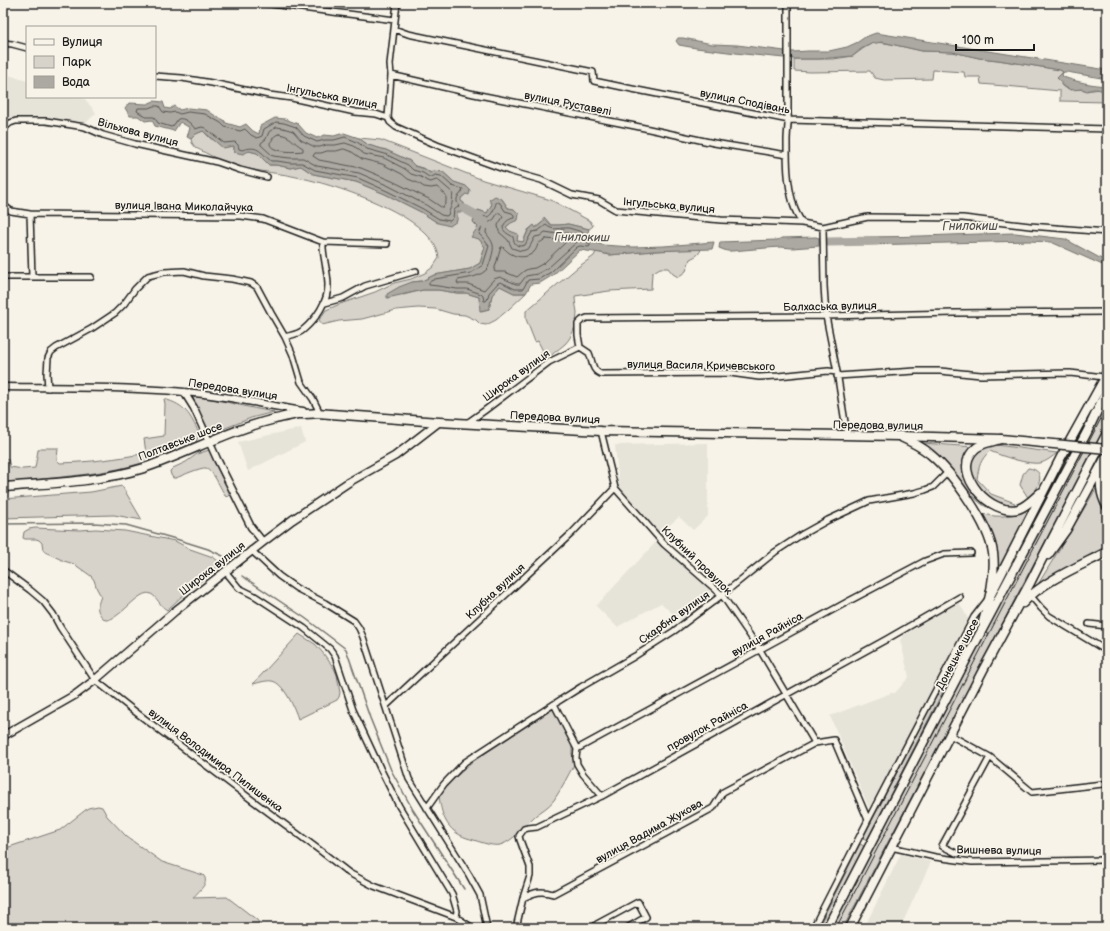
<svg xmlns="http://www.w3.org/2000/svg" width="1110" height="931" font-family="'Balsamiq Sans',sans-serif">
<rect width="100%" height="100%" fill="#f7f3e8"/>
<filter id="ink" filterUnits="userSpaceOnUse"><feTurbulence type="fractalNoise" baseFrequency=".025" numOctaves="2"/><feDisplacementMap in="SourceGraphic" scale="8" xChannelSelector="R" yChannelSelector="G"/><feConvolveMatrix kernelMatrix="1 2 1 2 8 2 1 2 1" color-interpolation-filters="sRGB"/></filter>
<g filter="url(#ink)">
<path fill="#e6e3d9" d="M3,73L27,81V97H78L85,99L96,113L85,124L44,120H3Z
M301,428L305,442L248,471L238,442Z
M708,443V516L693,530L679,517L660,533L619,486L615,445Z
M657,541L709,586L710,596L705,606L682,622L661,603L617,627L596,606Z
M959,602L968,619L949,655L952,657L884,787L882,786L869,808L830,716L891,693H895L909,677L903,651L900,640L905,634Z
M901,854L931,862L901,926L899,928H864Z"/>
<path fill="#d7d3cb" stroke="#7a7874" d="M877,42L891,44L922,51L953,52L979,58L998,60L1060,70L1063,72L1059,76L1063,87C1071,90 1072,89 1079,89C1082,89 1083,90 1086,90C1094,92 1100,85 1107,95V102L1060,101V91L1005,86L981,84L980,77H965L964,72L933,70L932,79L884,80L875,78L870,71L811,72L794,71V59H833L853,56L864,48L871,44Z
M203,131L211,139L234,146V152L249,151L257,153L269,165H276L290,168L301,166L313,174L356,182L385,194L421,212L438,223L457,212L461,198L466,194V186L454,182L443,172L431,173L425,169L415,166L410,161L386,150L368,145L359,138L381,140L483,180L551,200L590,221L593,226L589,229L568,224L559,225H551L544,221L535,228L534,225L528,230L523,242L517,241L510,231L506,227L511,223L514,209L508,208L502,199L492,204L487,213L478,210L473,221L479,227V239L485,247L480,263L470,269L434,275L422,281L412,282L403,295L423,290H438L457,293H466L479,297L481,311L489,309L492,295L500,286L514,293H526L509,309L496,320L486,325L480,324L476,320L465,315L453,314L436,309L418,308L396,310L362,319L339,321L322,325L319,320L326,310L340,304L375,292L394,283L411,279L425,273L433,267L439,258C435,217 340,187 306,179C283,173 258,172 235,166C222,162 208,154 196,148L192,143L191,139L196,134Z
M688,249H701C699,255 696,256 690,259L686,271L678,277L673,274L668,268H660L652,273L651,289L609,291L575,296C575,302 576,306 577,312C577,323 573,336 565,344C558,350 550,355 544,363L540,353L543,351L538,341L535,342L526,319V311L578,267L594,256L596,252L610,255L641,252Z
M196,396C222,400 248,408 274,412L251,418L218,431L214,432L208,429L193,399Z
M1094,397H1098V399L1036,520L1034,521L1032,520Z
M1107,397V423L1079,477L843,928H832Z
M164,399C186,405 190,415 199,433L195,445C166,456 137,466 107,471C72,477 38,479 3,483V459H8L10,467L23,469L35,468L38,450L41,448H58L57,460L60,463C89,462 117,459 146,453L144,439L164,436L165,404Z
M1107,439V447L1084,490L1082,489Z
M922,443L974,447L969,452L974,493L987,506V507C974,502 960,479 950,468C942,458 932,451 922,443Z
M990,445H996L1057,453C1052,457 1046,462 1040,463C1029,465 1001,456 990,451C980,460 979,466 977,479L991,494L1015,503L1014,506C1008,507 1002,507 996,504C994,503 991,500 989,498C978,487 963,467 976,452C979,449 986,447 990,445Z
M209,450C219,457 216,463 220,472C223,479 227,486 230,492L228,497L225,496C222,490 212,469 206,468C201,467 181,476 176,478H173L171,475L170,471L173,468L186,462L197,454Z
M1028,468C1049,470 1037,491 1029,499L1020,485L1023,474Z
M122,486L142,520L114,515L3,518V499L91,492Z
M1096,489L1101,506L1107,515V549L1037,586Z
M1025,511L1027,513L997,572L996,547L991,530L982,514C986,514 991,516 995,516C1006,517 1016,514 1025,511Z
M35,528L79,530L96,529L125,531L175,541L190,549L213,557L218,561L220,564L219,566C202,581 183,594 167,610C160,606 157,597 151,594C139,588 120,621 105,620C95,610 97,608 101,596L97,589L94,580L91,576L74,564L64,561L45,552L43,549L42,543L39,540L36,539H25L23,538L24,532L29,529Z
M971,631L973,633L962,655L958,654L969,632Z
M299,634L315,644L323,653L334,668L337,675L340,693L339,697L337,700L298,719C295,709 284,683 272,681C266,680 258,683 253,684Z
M956,658L959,660L867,840L863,838Z
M553,709L572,743V754L575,763C568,775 562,788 554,800C549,807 541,811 535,816C524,826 514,841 500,845C492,847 475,840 467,838C446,831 441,814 439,795L450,782L475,760Z
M98,806L102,807L107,816L127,837L162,862L203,875C211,883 197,892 193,898L227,897L257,920L263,928H3V849L60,830L88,808Z
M860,844L864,846L823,928H818Z"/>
<path fill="#aca9a2" stroke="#72716c" d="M876,33L1107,70V79L1067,72H1064L1062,74L1063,77C1078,82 1091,85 1107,86V95C1102,88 1094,88 1087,91L1082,89L1071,90L1061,85V82L1057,78L1063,72L1060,70L998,60L979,58L953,52L922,51L882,42L871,44L861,49L853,56L819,59H794L744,54L696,48L679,45L676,41L678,38H683L712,44L737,45L793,52L808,51H829L847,47L858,42L865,37Z
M154,101L163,102L165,108L170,109L174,106L180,110L188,108L207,110L214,115L224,120L226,123L240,127L246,124L253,131L259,134L260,126L275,118L285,119L298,124L306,133L317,138L324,135L334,136L344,133L359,138L368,145L386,150L410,161L415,166L425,169L430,173L434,171L443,172L454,182L466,186L470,190L469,195L466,194L461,198V201L464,203L465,209L463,212H457V221L450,226L438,223L421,212L385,194L356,182L313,174L301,166L290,168L276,165H269L257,153L249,151L243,154L234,152V146L223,148L203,131L196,134L191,139L187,137L190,128L180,122L174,131L155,126L152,120L145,121L138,116H130L125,108L129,103L147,104Z
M495,196L502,199L508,208L514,209L519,214L518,220L511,223L506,227L510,231L518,234L517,241L523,242L528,231L534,225L536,228L544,221V217L551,225H559L568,224L589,229L586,238L602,245L633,247L664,246L714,242L712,249L653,251L610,255L601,253L580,250L553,275L540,283L531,284L526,293H514L500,286L492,295L489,309L480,311L479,297L466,293H457L438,290H423L387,298V294L399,287L412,282L422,281L434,275L470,269L480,263L485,247L479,239L471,237L478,227L473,222L478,210L487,213L492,204L489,200Z
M1015,233L1065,239L1107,262V267L1051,242L1029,241L865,245L864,237C915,237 965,234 1015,233Z
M816,237L819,238V246L792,248L781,247L766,248L732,251H727L719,248L720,242L777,240L782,238Z"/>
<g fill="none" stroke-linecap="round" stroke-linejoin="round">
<path stroke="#565452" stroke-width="1" d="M154,106H159L163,112L170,113L175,112L180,114L188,112L205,114L221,123L225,127L240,131L245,129L251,135L257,138L262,136L264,129L276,122L284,123L296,127L304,136L317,142L325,140H334L345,137L357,142L367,149L385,154L408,165L413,170L423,173L429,177H432L435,175L441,176L452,186L463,189L462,192L457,198V202L459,206L454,210L453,218L450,221L439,219L423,209L387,191L358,178L315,170L302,163H290L277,161H271C259,151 258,145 242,150L239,149L238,145L235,142L224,143L205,128L202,127L195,129C192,124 184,117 178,119L173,126L171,127L158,123L154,117H146L137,111L138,108H148Z
M277,127L283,128L293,131L301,140L315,147H320L326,145H335L345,143L354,146L364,154L384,158L405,169L411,174L421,177L427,181L431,182L436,180L439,181L453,193C452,196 453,199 452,203C452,206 449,210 448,215L446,216L441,215L426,205L389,186L359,173L317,166L303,158H290L273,156L261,145V143L266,139L269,132Z
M279,134C292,136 292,142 303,148V151C298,152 269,153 270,143C270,142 272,141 272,140C274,136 275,135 279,134Z
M344,149L352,152L362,159L382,164L402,174L408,179L418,183L424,187L431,188L437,187L446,195V202L443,207H441L429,199L392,181L361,168L319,160L313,156L315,153H321L327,151H336Z
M498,202L500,203L505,211L512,213L514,215V218C509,219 504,222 503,228C504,233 509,234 513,237C514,244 517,248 525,245L532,232L538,231L546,225C554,232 559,227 569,228C573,229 578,231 582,232L583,234V240L590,244V246L589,247L580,246L577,247L551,272L539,279L528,280L523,289H515L501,282L498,283L489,293L487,300L486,301H484L483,296L481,294L467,289H457L438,286L429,285V282L435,279L471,273L483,265L489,246L482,237L479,234L482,227L478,220L481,216C481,216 487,217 487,217C492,216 495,207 496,203Z
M498,213H500L503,217L498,225L499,232L508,240L512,248L521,251L525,250L529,248L535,237L540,236L545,232L558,234L567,233L577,236L578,241L548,268L537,274L526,276L520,284H516L500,277L494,279L484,290L468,284H458L457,282L458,280C468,278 481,277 488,268C489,265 490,262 491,259C495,245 494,244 486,233L487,224L494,219Z
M546,239L558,240H564L566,242L544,263L535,268L528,269L524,271L517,277L505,272H496L494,271L501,247H503C510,256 524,261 534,252C536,250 537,247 538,244C540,242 543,241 546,239Z"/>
<path stroke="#72716c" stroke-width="1.5" d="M3,524L93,523L126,525L176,539L208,549L223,556
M242,576L305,618L346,649L370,718L391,770L413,810L464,889"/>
<path stroke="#aca9a2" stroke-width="9" d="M465,209L476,215L485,224
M828,242L877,241"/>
<g stroke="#1c1c1c" stroke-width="8">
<path id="minor" d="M263,3L395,20
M397,3L390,64L391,75L474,94L635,126L714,143L787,155
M788,3V113C789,122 787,131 787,141C787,161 787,183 793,203C794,210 799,217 802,223
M394,29L408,34L593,72L594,81L632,89L789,120L1107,129
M3,43L12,44L27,48
M155,76L182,78L212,83L269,95L292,98L355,112L376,114L388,118L390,122L396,127L437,145L509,171L541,180L572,195L599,200L616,210L721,220L802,223L823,227L868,217L963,218L1030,226L1107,232
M388,118L391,75
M3,129L10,123L16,121H46L85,127L103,135L135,144L217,162L240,170L267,177
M3,205L11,211L30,214L241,216L263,219L323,242L387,244
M30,214L32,277
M823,227L824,286L826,316L837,372L847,435
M3,277H91
M325,303L343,298L365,286L416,271
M285,337C291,335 299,334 303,330C316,319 328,302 328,285C328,270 322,256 323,242
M580,347L578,335V324L582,320L587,318L826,316L955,313L1107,312
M580,347L589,353C593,362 591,370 601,374L730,373L759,377L778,376L828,371L837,372
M837,376L916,371H940L981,375L1070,373L1104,377L1107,366
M48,388L47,374L48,358L51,352L56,348L91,329L115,313L124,304L135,289L148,276L164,272L184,271L204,276L232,279L251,283L257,287L271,313L285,337L293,355L301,382L313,399L318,409L317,413
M467,423L484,411L549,362L580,347
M601,431L615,488L664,544L722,595L760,650L815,743
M251,550L279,576L296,588L325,603L354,621L359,628L363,637L409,779L469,875L480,895L487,928
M3,570L30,590L43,601L53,614L60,627L95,680L133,710L252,800L322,852L349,873L374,886L456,917L473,928
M225,571L239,588L255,596L304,628L330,649L335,656L353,710L380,768L399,806L452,894L457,911L456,917
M1030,595L1041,608L1049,616L1107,651
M1089,624L1107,626
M554,704L577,749L576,758L577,764L583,774L602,796
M386,706L572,533L615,488
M950,735L990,757L1032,792L1103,784L1107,783
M577,749L849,601L925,561L944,554L971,553
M427,808L444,784L465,762L554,704L581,687L635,656L674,631L722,595L775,552L801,535L828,520L869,501L914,493L925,490L933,487L948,472
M891,847L935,857L972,862L1107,860
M958,854L942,846L990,757
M523,898L530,876V867L520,840L519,836L524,829L528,828L537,827L602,796L887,639L960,597
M516,928L523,898C535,892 541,890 553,894L665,834L713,808L723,792L815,743L834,740L868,820
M593,928L597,924L638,902L646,917L627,928
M813,928L868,820L974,617L988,599"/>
</g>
<g stroke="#1c1c1c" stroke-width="9">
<path id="tertiary" d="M3,387C70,388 138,386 204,394C237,398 270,406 303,411
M184,392L194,408L217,459L251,527L263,542"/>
</g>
<g stroke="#1c1c1c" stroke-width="10">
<path id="secondary" d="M3,736L75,695L95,680L175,611L263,542L292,520L349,482L395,456L439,422"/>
</g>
<g stroke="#1c1c1c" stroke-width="11">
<path id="primary" d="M3,487C50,483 99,482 144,468C188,453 229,430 275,419C282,418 290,415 298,414C304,414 311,414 317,413L439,422L601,431L899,436L1001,439L1043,443"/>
</g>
<g stroke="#1c1c1c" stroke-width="11">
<path id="trunk" d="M899,436C910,441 921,446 930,454C953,473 989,524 993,553C996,575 989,601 983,622
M1001,439C991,442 980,443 973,451C952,474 991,516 1018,509C1027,506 1033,499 1040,493
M1102,470C1100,483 1100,494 1107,506
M1048,555L1066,530L1107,455
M990,596L1060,459L1107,374
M1023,603C1043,581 1080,566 1107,552
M827,928L966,660L1087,432L1107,390
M850,928L983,670L1031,581L1044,555L1107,433"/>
</g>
<use href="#minor" stroke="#f7f3e8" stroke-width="5"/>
<use href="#tertiary" stroke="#f7f3e8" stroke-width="6"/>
<use href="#secondary" stroke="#f7f3e8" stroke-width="7"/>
<use href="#primary" stroke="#f7f3e8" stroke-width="8"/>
<use href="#trunk" stroke="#f7f3e8" stroke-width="8"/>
<path stroke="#1c1c1c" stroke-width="1" d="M1102,241L1107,243
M836,928L1107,407"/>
<g stroke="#1c1c1c" stroke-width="11" stroke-linecap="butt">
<path id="primary-bridge" d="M1043,443L1107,449"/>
</g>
<use href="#primary-bridge" stroke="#f7f3e8" stroke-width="8"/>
</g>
</g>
<g text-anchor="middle" stroke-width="3.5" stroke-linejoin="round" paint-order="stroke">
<g font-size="11" fill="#1c1c1c" stroke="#f7f3e8">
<text transform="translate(332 96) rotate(11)" y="4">Інгульська вулиця</text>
<text transform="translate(745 101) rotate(11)" y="4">вулиця Сподівань</text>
<text transform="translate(568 103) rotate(11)" y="4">вулиця Руставелі</text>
<text transform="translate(138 132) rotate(15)" y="4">Вільхова вулиця</text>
<text transform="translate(669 205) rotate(5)" y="4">Інгульська вулиця</text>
<text transform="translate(184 206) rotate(1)" y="4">вулиця Івана Миколайчука</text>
<text transform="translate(830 306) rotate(-1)" y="4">Балхаська вулиця</text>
<text transform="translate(701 365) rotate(1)" y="4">вулиця Василя Кричевського</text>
<text transform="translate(516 375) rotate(-36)" y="4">Широка вулиця</text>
<text transform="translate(233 389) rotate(9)" y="4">Передова вулиця</text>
<text transform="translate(555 417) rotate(3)" y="4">Передова вулиця</text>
<text transform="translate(878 425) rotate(1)" y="4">Передова вулиця</text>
<text transform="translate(180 441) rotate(-21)" y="4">Полтавське шосе</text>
<text transform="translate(697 560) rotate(44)" y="4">Клубний провулок</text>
<text transform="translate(212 568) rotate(-38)" y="4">Широка вулиця</text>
<text transform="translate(495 591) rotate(-43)" y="4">Клубна вулиця</text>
<text transform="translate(674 617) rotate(-35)" y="4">Скарбна вулиця</text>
<text transform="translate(767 634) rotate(-29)" y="4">вулиця Райніса</text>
<text transform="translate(957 654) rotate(-62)" y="4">Донецьке шосе</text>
<text transform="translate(707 726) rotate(-29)" y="4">провулок Райніса</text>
<text transform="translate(216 760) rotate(37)" y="4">вулиця Володимира Пилишенка</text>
<text transform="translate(649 831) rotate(-29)" y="4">вулиця Вадима Жукова</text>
<text transform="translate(999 850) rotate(1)" y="4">Вишнева вулиця</text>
</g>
<g font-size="12" font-style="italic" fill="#565452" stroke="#f7f3e8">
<text x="970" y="230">Гнилокиш</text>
<text transform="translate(582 237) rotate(1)" y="4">Гнилокиш</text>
</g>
</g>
<rect width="1110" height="931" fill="none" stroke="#f7f3e8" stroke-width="16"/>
<rect x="8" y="8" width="1094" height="915" fill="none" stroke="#1c1c1c" stroke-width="1.5" filter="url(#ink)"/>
<rect x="26" y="26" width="130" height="72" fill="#f7f3e8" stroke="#9f9d96"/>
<rect x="34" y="39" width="20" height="6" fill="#f7f3e8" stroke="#9f9d96"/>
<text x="62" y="46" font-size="12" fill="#1c1c1c">Вулиця</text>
<rect x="34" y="56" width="20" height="12" fill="#d7d3cb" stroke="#9f9d96"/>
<text x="62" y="66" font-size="12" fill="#1c1c1c">Парк</text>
<rect x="34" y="76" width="20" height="12" fill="#aca9a2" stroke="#9f9d96"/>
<text x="62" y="86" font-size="12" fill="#1c1c1c">Вода</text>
<path d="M956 44v6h78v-6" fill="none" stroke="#1c1c1c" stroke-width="2"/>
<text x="962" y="44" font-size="12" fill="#1c1c1c" stroke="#f7f3e8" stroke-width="3" paint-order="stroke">100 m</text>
</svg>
